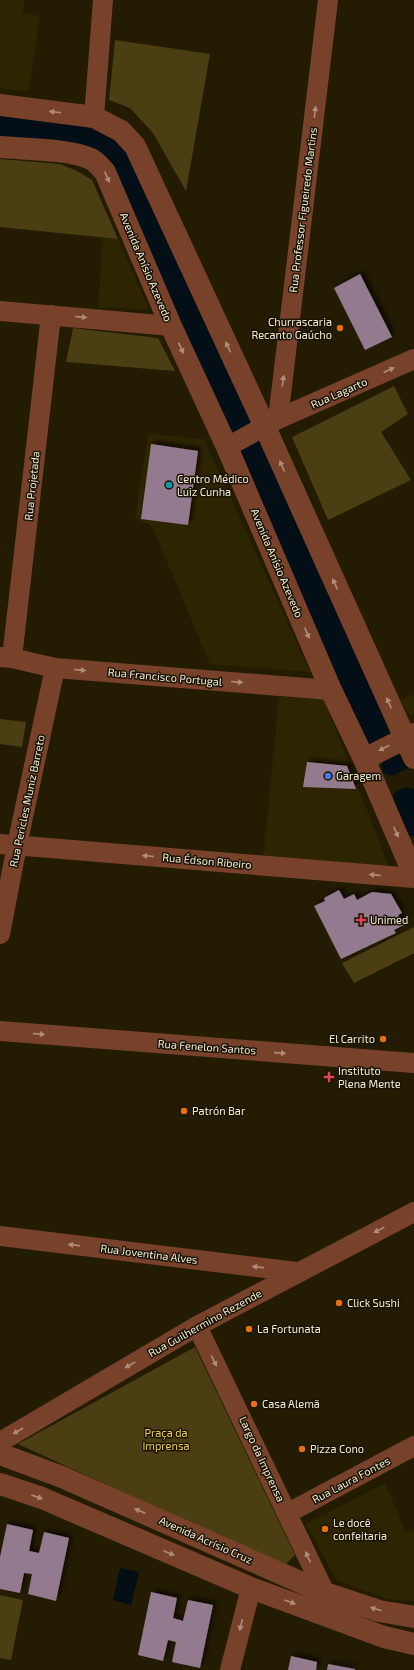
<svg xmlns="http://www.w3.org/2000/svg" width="414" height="1670" font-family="'Exo 2',sans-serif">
<defs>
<filter id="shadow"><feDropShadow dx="3.5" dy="-3.5" stdDeviation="2" flood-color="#0009"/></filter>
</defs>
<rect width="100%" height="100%" fill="#231c03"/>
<path fill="#2d2401" d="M0,0H24L23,13L40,16L29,91L0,88Z
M103,238L118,239L149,309L98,308Z
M148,434L204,439L310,672L210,664L152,526L135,518Z
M414,694V714H409L400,700Z
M279,697L324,699L389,867L263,860Z
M385,1483L406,1533L414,1529V1601L388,1599L338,1581L332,1573L306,1524Z"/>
<path fill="#4a3e12" d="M115,40L210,54L186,191L153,133L130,108L109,100Z
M0,159L60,164L77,171L92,180L118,239L0,227Z
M73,328L158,338L175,371L66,362Z
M394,386L408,414L381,432L411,480L328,520L292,437Z
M0,719L26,722L22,747L0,744Z
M414,927V953L354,983L342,963Z
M195,1347L295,1555L284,1566L18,1444Z
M0,1595L23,1600L11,1660L0,1658Z"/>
<path fill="#040e16" d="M120,1568L139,1572L131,1605L113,1600Z"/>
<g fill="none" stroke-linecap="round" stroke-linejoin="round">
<path stroke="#040e16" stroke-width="19" d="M391,766L403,760"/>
<path stroke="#040e16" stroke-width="32" d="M0,128L93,139L99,140L116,154L376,733
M407,804L414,820"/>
</g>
<path fill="#937a8f" filter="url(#shadow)" d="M360,274L392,337L365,350L334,288Z
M151,444L198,451L188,525L141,519Z
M307,762L347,766L356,789L303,787Z
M339,890L344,899L354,894L357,900L372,892L391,894L402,913L398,915L404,925L394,930L396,933L341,959L314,906L325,901L324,898Z
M7,1524L33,1530L29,1551L39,1553L44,1532L69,1538L56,1601L28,1594L32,1574L24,1573L20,1593L0,1589V1557Z
M151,1592L177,1598L173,1618L183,1621L188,1600L213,1605L200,1668L172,1662L176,1642L168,1640L163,1661L138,1655Z
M291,1656L317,1662L316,1670H288Z
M328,1664L355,1669V1670H327Z"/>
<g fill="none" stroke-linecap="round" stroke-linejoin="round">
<path stroke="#77412a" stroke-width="20" d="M94,117L103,0
M0,311L171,326
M278,419L328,0
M227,447L278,419L414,359
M0,657L12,658L55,668L331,690
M12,658L51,315
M0,844L414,878
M0,934L17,845L55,668
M0,1031L414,1063
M0,1236L297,1272
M197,1326L325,1593
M0,1442L197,1326L414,1212
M288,1513L414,1446
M230,1670L251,1588"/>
<path stroke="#77412a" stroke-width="22" d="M0,105L94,117L121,131L135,146L265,427L414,758
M0,147C24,149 70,149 91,159C97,162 100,167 105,172L171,326L227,447L331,690L364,759L414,875
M364,759L414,734
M0,1454L62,1477L325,1593L379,1611L414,1617
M0,1484L42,1498L251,1588L384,1637L414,1644"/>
</g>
<defs><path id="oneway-solid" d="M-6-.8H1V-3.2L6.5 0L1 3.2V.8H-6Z"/></defs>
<g fill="#ae8e7b">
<use href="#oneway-solid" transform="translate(55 112) rotate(-173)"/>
<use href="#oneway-solid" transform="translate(315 112) rotate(-83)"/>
<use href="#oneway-solid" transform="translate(107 177) rotate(66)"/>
<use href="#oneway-solid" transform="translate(81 317) rotate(5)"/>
<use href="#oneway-solid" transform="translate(228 347) rotate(-115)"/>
<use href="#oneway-solid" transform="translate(181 348) rotate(65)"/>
<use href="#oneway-solid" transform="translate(389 370) rotate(-25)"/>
<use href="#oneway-solid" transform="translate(283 381) rotate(-83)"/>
<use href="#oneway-solid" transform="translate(282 466) rotate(-114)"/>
<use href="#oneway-solid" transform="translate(335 584) rotate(-114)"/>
<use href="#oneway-solid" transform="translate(307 633) rotate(67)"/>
<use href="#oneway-solid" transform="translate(80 670) rotate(5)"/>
<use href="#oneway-solid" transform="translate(237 682) rotate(5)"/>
<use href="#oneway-solid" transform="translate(389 703) rotate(-114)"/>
<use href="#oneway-solid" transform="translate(384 748) rotate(153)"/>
<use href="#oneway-solid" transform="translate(396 832) rotate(67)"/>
<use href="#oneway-solid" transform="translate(148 856) rotate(-175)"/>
<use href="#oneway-solid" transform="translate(375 875) rotate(-175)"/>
<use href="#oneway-solid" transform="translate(39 1034) rotate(4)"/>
<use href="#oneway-solid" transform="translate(280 1053) rotate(4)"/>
<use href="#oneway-solid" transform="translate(379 1230) rotate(153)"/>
<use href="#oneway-solid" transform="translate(74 1245) rotate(-173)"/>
<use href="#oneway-solid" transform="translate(258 1267) rotate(-173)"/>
<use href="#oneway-solid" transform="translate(214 1361) rotate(64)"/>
<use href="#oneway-solid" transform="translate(130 1365) rotate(150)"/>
<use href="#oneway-solid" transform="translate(18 1431) rotate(150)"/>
<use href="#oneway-solid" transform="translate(37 1497) rotate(20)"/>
<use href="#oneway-solid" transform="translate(140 1511) rotate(-156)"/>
<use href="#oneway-solid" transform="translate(169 1553) rotate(23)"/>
<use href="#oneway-solid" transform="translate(308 1557) rotate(-115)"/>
<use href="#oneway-solid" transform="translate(290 1602) rotate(20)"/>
<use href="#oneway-solid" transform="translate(376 1609) rotate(-164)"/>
<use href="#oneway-solid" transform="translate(241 1625) rotate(104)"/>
</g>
<g fill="#e8710a" stroke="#1a1300" stroke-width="1.5">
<circle cx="340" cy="328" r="4"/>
<circle cx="383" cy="1039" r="4"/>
<circle cx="184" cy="1111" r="4"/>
<circle cx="339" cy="1303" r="4"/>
<circle cx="249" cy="1329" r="4"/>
<circle cx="254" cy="1404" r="4"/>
<circle cx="302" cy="1449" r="4"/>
<circle cx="325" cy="1529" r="4"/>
</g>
<circle fill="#0f9aa8" stroke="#1a1300" stroke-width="1.5" cx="169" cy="485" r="4"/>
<circle fill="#3f7fe0" stroke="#1a1300" stroke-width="1.5" cx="328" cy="776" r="4"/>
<g fill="#e0444e" stroke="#1a1300" stroke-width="1.5">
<path d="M359 914h4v4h4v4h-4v4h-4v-4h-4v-4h4z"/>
<path d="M327 1071h4v4h4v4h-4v4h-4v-4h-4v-4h4z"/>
</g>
<g text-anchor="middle" stroke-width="3" stroke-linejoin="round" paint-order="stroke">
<g font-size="11" fill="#f1ecdd" stroke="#1a1300">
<text transform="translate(303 210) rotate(-83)" y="4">Rua Professor Figueiredo Martins</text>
<text transform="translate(146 267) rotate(67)" y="4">Avenida Anísio Azevedo</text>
<text transform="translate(339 393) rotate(-24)" y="4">Rua Lagarto</text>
<text transform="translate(32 486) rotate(-84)" y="4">Rua Projetada</text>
<text transform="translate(277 563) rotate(67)" y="4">Avenida Anísio Azevedo</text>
<text transform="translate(165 677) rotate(5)" y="4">Rua Francisco Portugal</text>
<text transform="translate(27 801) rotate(-78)" y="4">Rua Pericles Muniz Barreto</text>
<text transform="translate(207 861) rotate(5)" y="4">Rua Édson Ribeiro</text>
<text transform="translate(207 1047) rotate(4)" y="4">Rua Fenelon Santos</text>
<text transform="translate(149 1254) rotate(7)" y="4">Rua Joventina Alves</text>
<text transform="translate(205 1323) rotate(-29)" y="4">Rua Guilhermino Rezende</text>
<text transform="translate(262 1459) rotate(65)" y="4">Largo da Imprensa</text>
<text transform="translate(351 1480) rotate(-28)" y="4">Rua Laura Fontes</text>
<text transform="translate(206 1540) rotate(24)" y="4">Avenida Acrísio Cruz</text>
</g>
<g font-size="11" fill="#f1ecdd" stroke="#1a1300" text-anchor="start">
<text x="332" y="326" text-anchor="end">Churrascaria<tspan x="332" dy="13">Recanto Gaúcho</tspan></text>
<text x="177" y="483">Centro Médico<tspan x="177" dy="13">Luiz Cunha</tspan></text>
<text x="336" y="780">Garagem</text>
<text x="370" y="924">Unimed</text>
<text x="375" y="1043" text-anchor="end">El Carrito</text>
<text x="338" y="1075">Instituto<tspan x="338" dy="13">Plena Mente</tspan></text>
<text x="192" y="1115">Patrón Bar</text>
<text x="347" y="1307">Click Sushi</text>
<text x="257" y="1333">La Fortunata</text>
<text x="262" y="1408">Casa Alemã</text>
<text x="310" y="1453">Pizza Cono</text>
<text x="333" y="1527">Le docê<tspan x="333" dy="13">confeitaria</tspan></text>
</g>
<g font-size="11" fill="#f4d046" stroke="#1a1300">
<text x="166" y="1437">Praça da<tspan x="166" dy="13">Imprensa</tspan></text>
</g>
</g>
</svg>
